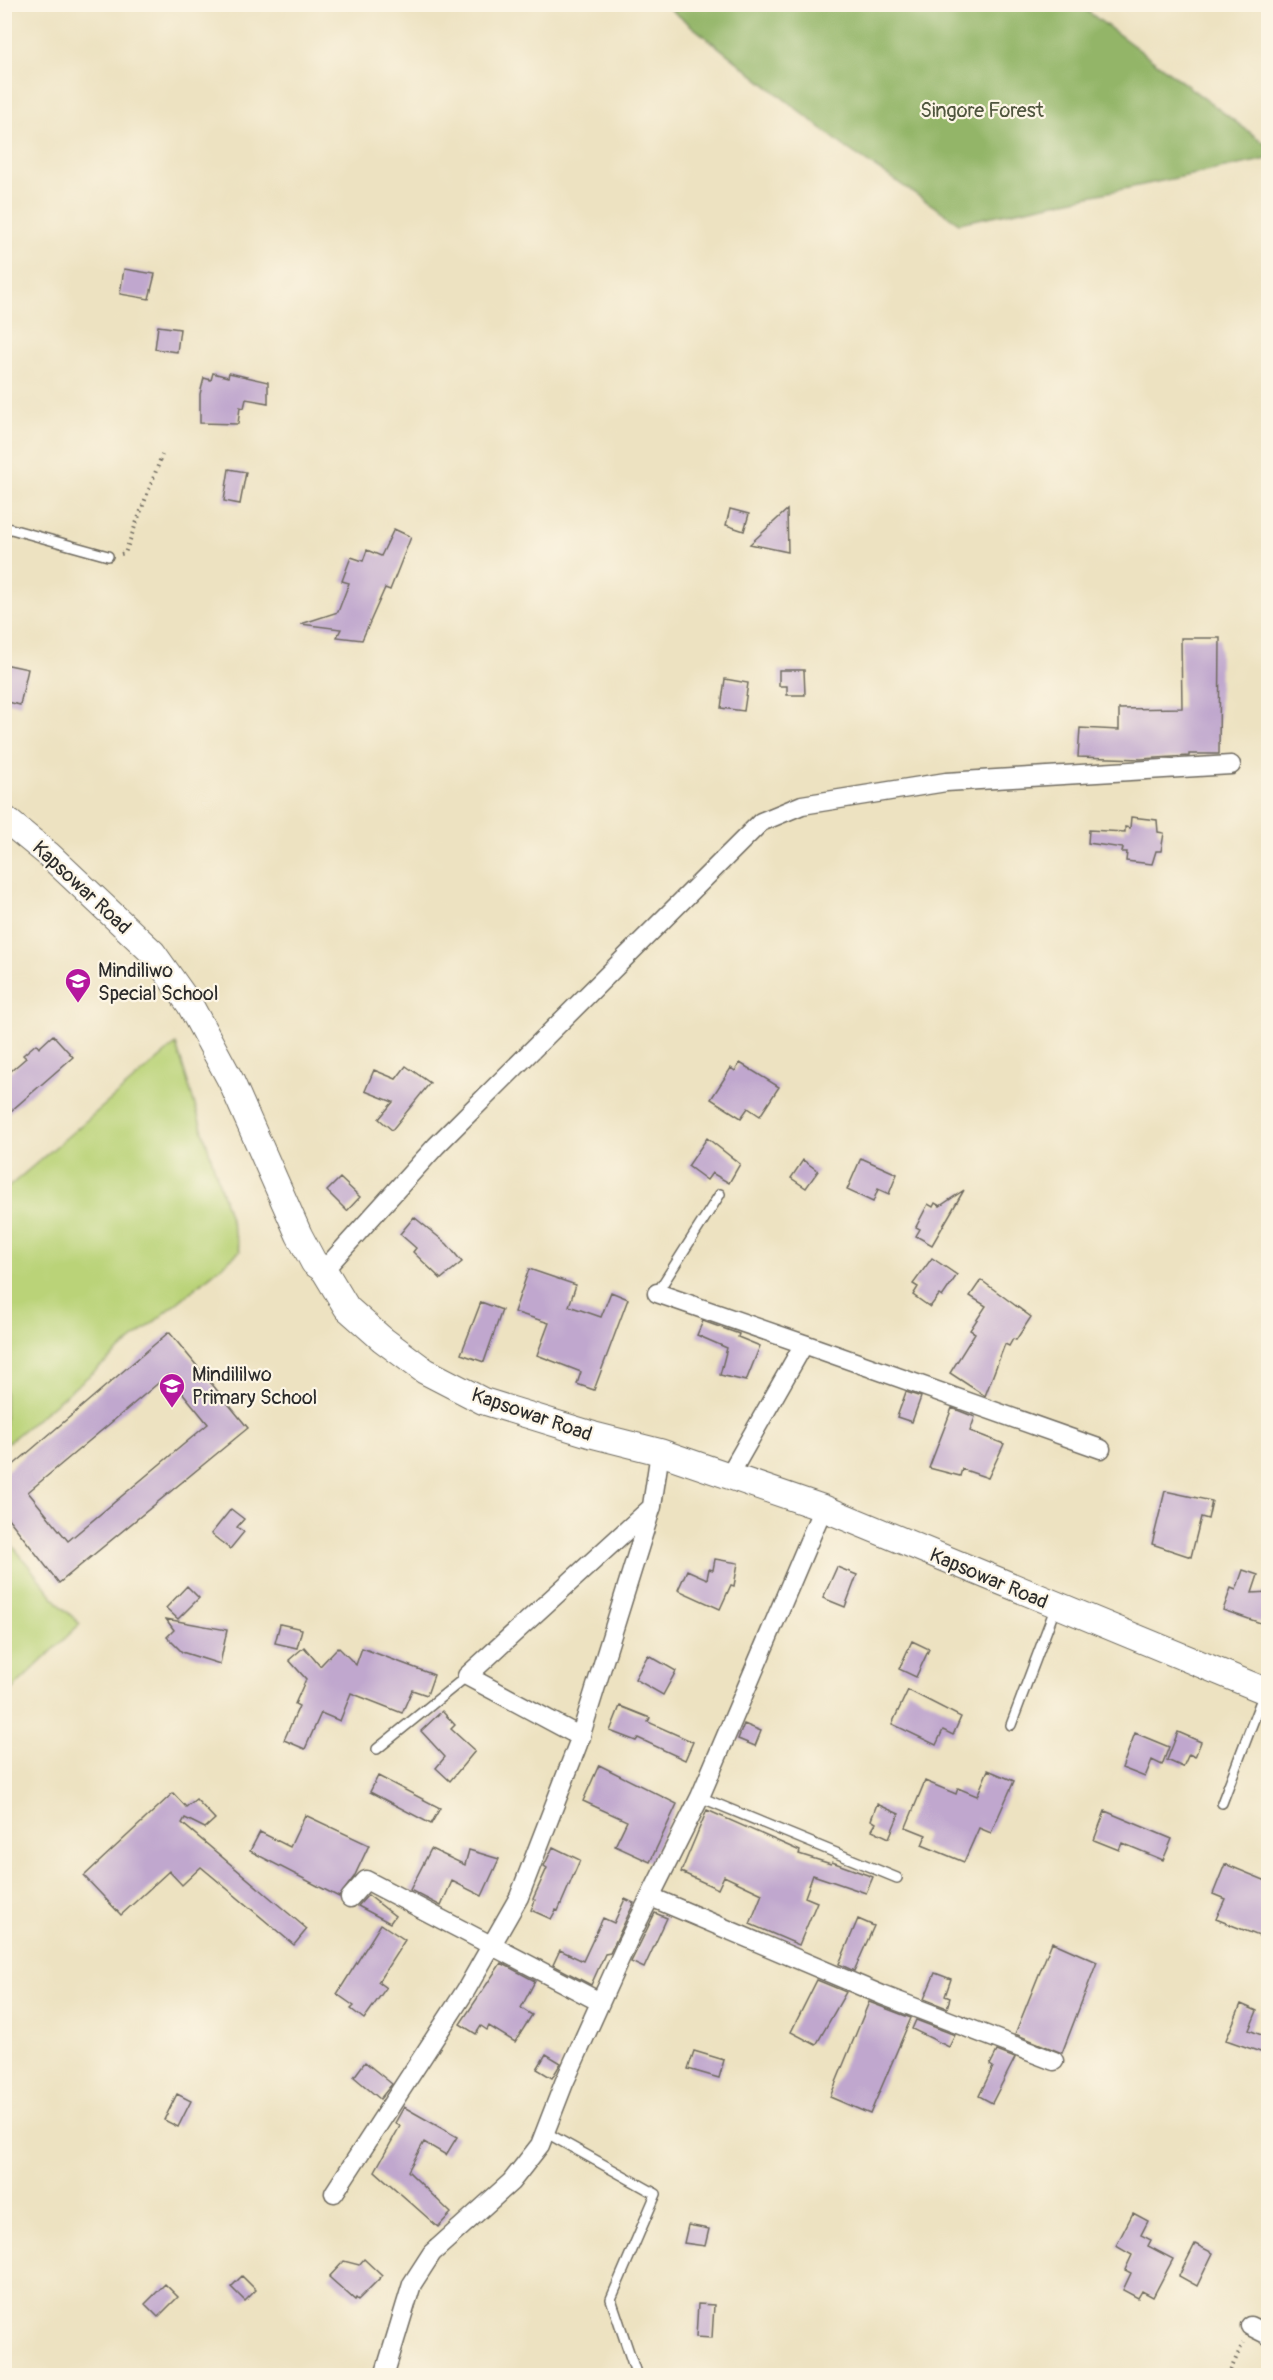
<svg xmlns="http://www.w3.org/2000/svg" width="1273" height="2380" font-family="Pangolin,sans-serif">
<rect width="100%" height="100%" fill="#fcf5e5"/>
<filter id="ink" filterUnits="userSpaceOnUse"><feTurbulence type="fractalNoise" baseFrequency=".0167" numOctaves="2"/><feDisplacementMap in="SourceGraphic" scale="12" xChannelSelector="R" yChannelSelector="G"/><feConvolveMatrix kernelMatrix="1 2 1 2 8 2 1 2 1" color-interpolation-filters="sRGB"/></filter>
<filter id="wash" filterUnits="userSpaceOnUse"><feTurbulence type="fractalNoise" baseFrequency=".008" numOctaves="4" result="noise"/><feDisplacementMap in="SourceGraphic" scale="24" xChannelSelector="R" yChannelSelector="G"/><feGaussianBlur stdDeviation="1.35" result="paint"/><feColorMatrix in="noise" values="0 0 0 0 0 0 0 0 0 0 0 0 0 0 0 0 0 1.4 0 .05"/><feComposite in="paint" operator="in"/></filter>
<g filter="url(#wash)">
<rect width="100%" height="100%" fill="#ede2c1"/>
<path fill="#bad378" stroke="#727f52" stroke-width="1.5" d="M176,1044L240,1251L5,1445V1190Z
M5,1536L59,1604L80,1624L5,1696Z"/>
<path fill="#93b568" stroke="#5f704a" stroke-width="1.5" d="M665,5H1079L1268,146V159L959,223L845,147Z"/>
<g id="blocks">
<path fill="#c0a7ce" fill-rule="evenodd" d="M124,269L155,274L149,299L120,294Z
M158,326L180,329L177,352L155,349Z
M213,373L228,377L229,373L268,382V403L246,399L244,408L240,407L238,424L200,423V394L204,378L211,380Z
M229,469L246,472L240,504L224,501Z
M730,509L749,514L744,531L726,525Z
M787,510L788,552L750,544Z
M394,529L411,537L390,590L385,588L362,640L337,637L341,629L301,624L338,612L349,583L342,581L351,557L363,561L367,550L381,556Z
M1181,638H1220L1219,754H1189V756L1141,759L1078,757L1080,728L1119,730V709L1182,708Z
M4,664L28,669L20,705L4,701Z
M779,670H804L805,695H787V686H779Z
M725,679L748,683L744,711L721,708Z
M1131,817L1157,820L1158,832L1164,833L1161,851H1156L1152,864L1126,861L1127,852H1122L1123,848L1088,843L1089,830L1125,832V827L1130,828Z
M53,1035L73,1057L4,1117V1077L26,1058L23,1055L36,1044L39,1048Z
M740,1063L779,1087L760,1116L748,1108L741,1118L711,1099L731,1068L735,1071Z
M406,1066L430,1083L392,1130L379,1119L393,1102L365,1091L374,1070L396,1079Z
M707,1138L740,1164L729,1183L712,1173L707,1180L688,1166Z
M861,1158L897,1174L889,1194L878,1189L873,1202L847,1190Z
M803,1160L818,1171L806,1188L791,1178Z
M340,1178L360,1197L347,1211L327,1191Z
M964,1190L932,1245L916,1236L920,1229L916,1227L928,1204L933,1207L935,1203L940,1206Z
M414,1217L447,1244L462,1262L441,1279L413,1252L416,1248L400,1234Z
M932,1258L957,1275L942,1297L939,1295L930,1307L913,1295L918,1287L913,1284Z
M529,1269L576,1285L569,1306L601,1317L611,1292L628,1299L594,1390L577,1384L581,1372L537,1355L549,1323L514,1312Z
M981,1280L1031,1317L1016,1340L1013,1339L1009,1346L1005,1344L985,1396L950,1373L975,1333L970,1330L986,1306L970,1296Z
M481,1302L502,1310L484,1362L461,1354Z
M703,1321L739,1334L738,1337L760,1346L746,1381L720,1375L727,1348L697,1335Z
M169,1332L248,1428L59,1583L4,1513V1473ZM168,1375L208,1424L68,1541L28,1492Z
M906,1392L921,1397L912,1422L897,1417Z
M952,1408L975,1417L970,1431L1004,1444L988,1478L962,1469L960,1476L929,1468Z
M1165,1491L1212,1501L1208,1519L1201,1517L1191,1557L1152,1544Z
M231,1509L244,1519L237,1527L244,1532L230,1549L211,1534Z
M715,1559L738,1563L734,1586L731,1585L720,1609L678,1590L687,1570L707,1579L709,1569L713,1570Z
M837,1567L857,1575L845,1607L823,1598Z
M1243,1570L1258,1575L1252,1593L1269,1592V1626L1223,1610L1231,1588L1236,1590Z
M187,1586L199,1598L178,1619L166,1608Z
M166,1619L227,1630L220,1664L182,1652L167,1637L174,1630Z
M280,1624L302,1629L297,1648L275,1643Z
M912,1641L929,1649L916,1677L899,1669Z
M304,1647L320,1666L338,1647L356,1665L362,1648L434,1675L427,1695L412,1690L402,1713L351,1693L340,1721L321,1713L305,1749L284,1740L299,1706L295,1704L306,1679L289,1660Z
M648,1655L676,1671L663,1695L635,1679Z
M908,1690L961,1717L953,1735L943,1730L936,1745L892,1724Z
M620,1706L650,1718L648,1722L693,1742L685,1760L638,1738L636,1741L610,1731Z
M442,1711L455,1725L451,1729L475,1751L450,1781L436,1768L445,1757L421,1731Z
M744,1724L761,1731L755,1746L738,1739Z
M1178,1732L1201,1742L1195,1757L1189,1754L1183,1767L1167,1760Z
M1135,1733L1169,1747L1162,1765L1152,1760L1145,1777L1122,1768Z
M599,1765L677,1804L650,1862L615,1846L627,1821L583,1801Z
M988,1770L1014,1781L991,1833L979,1828L964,1862L922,1845L926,1835L906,1827L925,1781L956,1794L958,1788L977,1796Z
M378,1776L440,1808L431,1824L370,1792Z
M173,1793L186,1807L196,1799L215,1819L205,1828L185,1818L182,1823L307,1929L294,1945L201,1867L182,1885L169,1871L121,1915L84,1876Z
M877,1804L899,1814L889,1838L872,1830L876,1823L871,1820Z
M707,1810L800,1851L799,1854L831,1864L832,1862L873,1877L866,1893L813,1875L805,1897L817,1902L799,1945L750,1924L762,1894L724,1876L718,1889L681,1872Z
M1105,1811L1172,1839L1163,1860L1122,1843L1119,1850L1094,1840Z
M305,1815L369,1845L354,1877L339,1897L250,1851L260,1832L290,1847Z
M553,1847L580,1860L558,1911L556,1910L551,1919L531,1910L535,1900L533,1899L547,1868L544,1866Z
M431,1849L465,1865L469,1850L499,1859L482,1896L452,1881L441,1906L410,1890Z
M1225,1864L1269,1882V1940L1216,1919L1225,1899L1213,1894Z
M368,1895L395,1916L390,1923L358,1906Z
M625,1899L634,1903L610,1953L605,1954L591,1985L553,1965L560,1950L583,1961L603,1918L614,1923Z
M655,1913L667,1918L644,1968L631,1962Z
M858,1919L874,1926L854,1971L839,1964Z
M381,1924L405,1940L378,1982L386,1988L364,2019L351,2009L354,2006L337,1994Z
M1052,1942L1097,1962L1062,2053L1015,2034Z
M501,1963L535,1981L521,2008L532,2015L515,2042L489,2026L487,2030L481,2026L476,2034L460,2024Z
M935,1973L951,1979L945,1996L950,1998L947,2008L924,1999Z
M817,1980L846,1992L816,2045L791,2032Z
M869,2002L911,2018L870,2114L830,2097Z
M1241,2004L1257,2011L1249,2030L1269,2038V2055L1226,2040Z
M916,2020L955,2035L949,2047L912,2029Z
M694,2051L724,2060L719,2078L688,2069Z
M997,2051L1015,2058L992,2103L979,2096L993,2067L990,2065Z
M546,2054L561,2063L552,2078L537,2069Z
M365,2062L392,2084L380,2099L354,2077Z
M177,2094L191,2101L178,2127L164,2120Z
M404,2107L457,2137L446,2155L424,2142L408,2171L451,2213L438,2227L375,2171L400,2126L395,2123Z
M1133,2213L1148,2221L1141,2235L1151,2240L1148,2246L1173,2259L1153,2297L1142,2291L1138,2298L1123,2290L1131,2273L1125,2270L1132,2255L1116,2246Z
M688,2225L709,2229L705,2246L684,2243Z
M1195,2244L1213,2253L1197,2286L1179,2276Z
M364,2259L382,2276L358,2300L356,2298L355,2300L329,2277L344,2261L359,2265Z
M242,2276L256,2290L245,2301L231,2287Z
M165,2284L178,2297L158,2317L145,2304Z
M698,2304L714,2305L712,2338L696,2337Z"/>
</g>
</g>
<g filter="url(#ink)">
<use href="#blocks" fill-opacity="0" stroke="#6f6b60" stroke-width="1.5"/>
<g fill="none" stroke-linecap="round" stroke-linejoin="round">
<g stroke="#6f6b60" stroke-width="12">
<path id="service" d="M4,527L108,556
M657,1293L720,1194
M1011,1725L1056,1606
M377,1749L467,1676
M700,1797L897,1878
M1222,1803L1264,1693
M545,2132L656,2194L611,2299L637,2376"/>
</g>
<g stroke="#6f6b60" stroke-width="21">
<path id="minor" d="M324,1270L436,1146L761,822L802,805L946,782L1231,765
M657,1293L804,1344
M730,1474L804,1344L1101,1449
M581,1737L467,1676L652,1507
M651,1897L882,1995L1054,2061
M350,1898L366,1880L600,2002
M334,2193L466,1990L519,1897L578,1744L652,1506L660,1452
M1250,2326L1268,2335
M384,2376L412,2284L432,2253L511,2182L540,2145L564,2083L627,1943L700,1797L823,1508"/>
</g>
<g stroke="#6f6b60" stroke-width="28">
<path id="secondary" d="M4,818L48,854L153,953L190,1005L231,1081L299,1235L314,1263L324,1270L347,1308L382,1339L425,1371L483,1401L593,1435L660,1452L823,1508L1268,1692"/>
</g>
<path stroke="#6f6b60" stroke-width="4" stroke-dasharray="1.5 4.5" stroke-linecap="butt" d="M121,554L125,553L162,455
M1228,2376L1243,2343"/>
<use href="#service" stroke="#fff" stroke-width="9"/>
<use href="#minor" stroke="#fff" stroke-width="18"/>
<use href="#secondary" stroke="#fff" stroke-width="26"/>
</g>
</g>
<defs>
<g id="school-pin" transform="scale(1.35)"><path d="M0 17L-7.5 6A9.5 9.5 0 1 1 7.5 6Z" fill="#b5179e" stroke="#fcf5e5"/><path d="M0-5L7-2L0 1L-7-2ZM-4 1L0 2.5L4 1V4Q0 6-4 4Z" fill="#fff"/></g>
</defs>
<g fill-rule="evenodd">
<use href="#school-pin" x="78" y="981"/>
<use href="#school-pin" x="172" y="1386"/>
</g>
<g text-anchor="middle" stroke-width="4.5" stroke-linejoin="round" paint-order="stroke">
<g font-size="20" fill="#4f553e" stroke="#fcf5e5">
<text x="982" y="117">Singore Forest</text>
</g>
<g font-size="20" fill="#2b2b2b" stroke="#fcf5e5">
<text transform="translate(82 887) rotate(43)" y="7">Kapsowar Road</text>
<text transform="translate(532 1414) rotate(19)" y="7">Kapsowar Road</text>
<text transform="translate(989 1578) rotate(23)" y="7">Kapsowar Road</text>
</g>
<g font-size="20" fill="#2b2b2b" stroke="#fcf5e5" text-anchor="start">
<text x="98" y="977">Mindiliwo<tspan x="98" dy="23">Special School</tspan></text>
<text x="192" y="1381">Mindililwo<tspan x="192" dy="23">Primary School</tspan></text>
</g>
</g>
<rect width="1273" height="2380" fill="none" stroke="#fcf5e5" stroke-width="24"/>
</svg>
